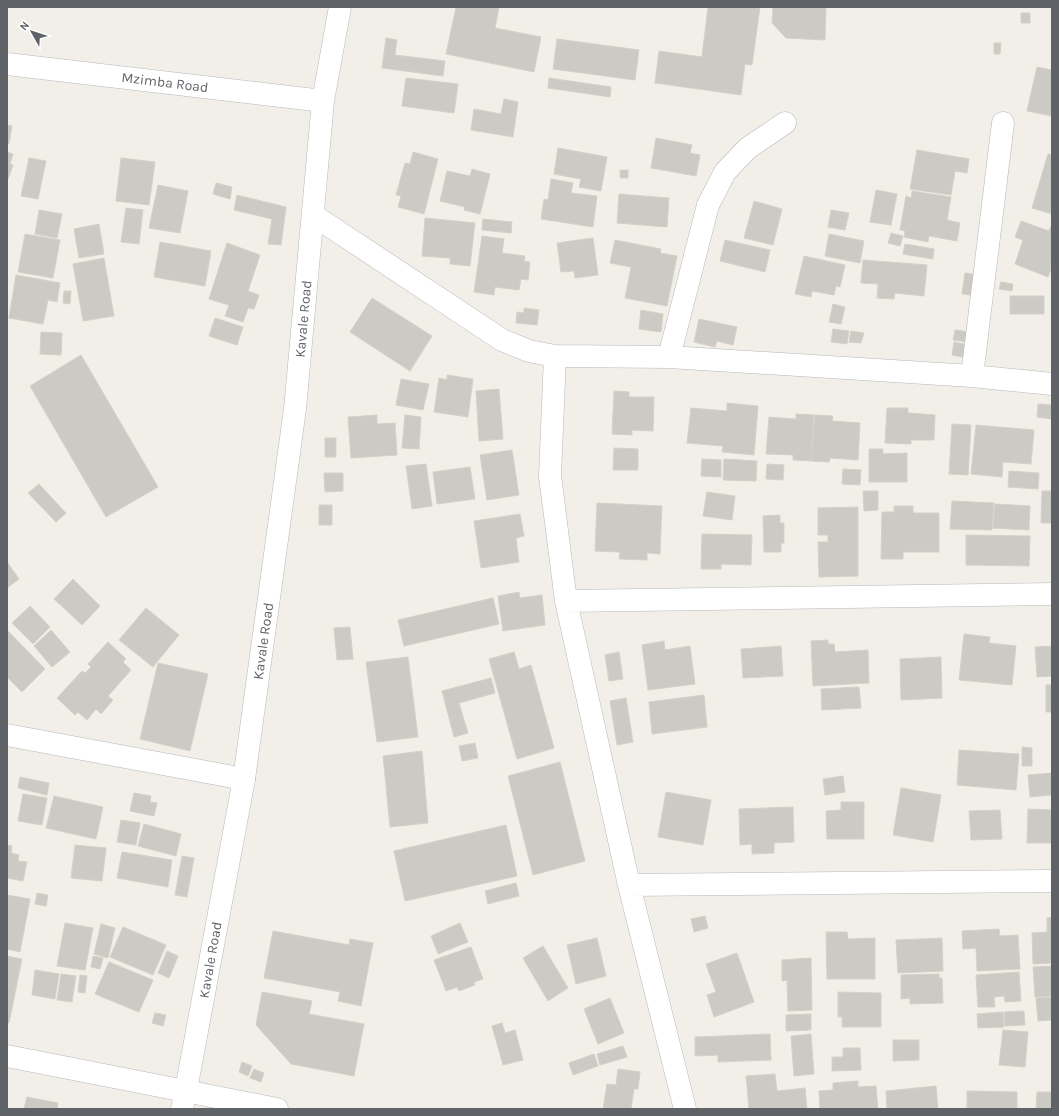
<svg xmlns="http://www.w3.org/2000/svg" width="1059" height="1116" font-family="Karla,sans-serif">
<rect width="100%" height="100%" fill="#f1efe8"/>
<path fill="#cccac5" stroke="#d6d1c6" d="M456,7H499L495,28L541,37L534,72L446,54Z
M708,7H760L752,65L745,64L741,95L655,83L659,51L702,57Z
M773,7H826L825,40L786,38L772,23Z
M1021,13H1030V23H1021Z
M386,38L397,40L395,55L445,61L443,76L382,68Z
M557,39L639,50L635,80L553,69Z
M994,43H1001L1000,54H994Z
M1037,67L1052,70V116L1027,111Z
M406,78L458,84L454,113L402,106Z
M549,78L611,87L610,97L548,88Z
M504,99L518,102L513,137L471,130L474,109L501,114Z
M7,125L12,126L9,144H7Z
M656,138L692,145L690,153L700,155L696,176L651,168Z
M558,148L607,157L601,191L579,187L581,179L554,174Z
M917,150L969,159L967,173L955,171L951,195L910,189Z
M7,152L13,154L10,164L13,165L7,182Z
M413,152L438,159L424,214L398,207L401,196L396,195L405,163L410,164Z
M1048,154L1052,155V214L1032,208Z
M29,158L46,161L38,199L21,196Z
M121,158L155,162L149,205L116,201Z
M472,169L490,174L480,214L464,210L465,207L440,201L447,171L470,176Z
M620,170H628V178H620Z
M551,179L573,183L571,193L597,196L593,227L541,219L544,199L548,200Z
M216,183L232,187L230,199L213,194Z
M158,185L188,191L180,233L149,228Z
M876,190L897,194L891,225L870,222Z
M912,191L951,197L947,220L960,223L957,241L929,236L928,242L904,237L905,231L900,230L906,196L911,198Z
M619,194L669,198L667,227L617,223Z
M237,195L286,207L281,245L268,244L272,219L234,210Z
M754,201L782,209L773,245L744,238Z
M126,208L143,210L139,244L121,242Z
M39,210L62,214L57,238L35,234Z
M831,210L849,213L845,230L828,227Z
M425,218L475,223L470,266L450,264V258L422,256Z
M483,219L512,222L511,233L482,230Z
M1021,221L1049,231L1051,226H1052V260L1050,266L1052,267L1048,277L1015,264L1023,240L1015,237Z
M99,224L104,254L79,258L74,229Z
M891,233L903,236L900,246L888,243Z
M25,234L60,240L53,278L18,272Z
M829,234L864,241L860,263L825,256Z
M482,236L504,239L502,253L525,256L524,261L530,262L528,280L521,279L519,290L495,287L494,295L474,292Z
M593,238L598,275L575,278L574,271L561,272L557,243Z
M615,240L661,249L660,253L677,256L667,306L625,298L631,267L610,263Z
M725,240L770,250L765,272L720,261Z
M160,242L211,251L205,286L154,277Z
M227,243L260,255L248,291L259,295L254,309L248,308L243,322L225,316L229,305L209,299Z
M905,244L934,249L933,259L903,254Z
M804,256L845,265L840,287L836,286L834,295L812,291L811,297L795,294Z
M104,258L114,316L83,321L73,264Z
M863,260L927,265L924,296L895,293L894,299L877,298L878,284L861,283Z
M965,273L981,275L977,296L962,294Z
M16,275L60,283L57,302L48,300L43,324L9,318Z
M1001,282L1013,284L1012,291L999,289Z
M64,291H71L70,304L63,303Z
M1010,296H1044V314H1010Z
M372,298L432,336L410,371L350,332Z
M833,304L845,307L841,324L829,322Z
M524,308L539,310L537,325L516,323L517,312L524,313Z
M641,310L663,314L661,332L639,329Z
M215,318L243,327L237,345L209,336Z
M699,319L737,327L733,345L717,341L715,347L694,342Z
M833,329L849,331L847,344L831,342Z
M955,330L970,332L968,342L953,340Z
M851,331L864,333L861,343L849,342Z
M41,332L62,333L61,355L40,354Z
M954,342L968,345L967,358L952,355Z
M81,355L158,487L106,517L30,386Z
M447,375L473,379L468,417L434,412L439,378L447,380Z
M401,379L429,384L423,410L396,405Z
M499,389L503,439L479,441L476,391Z
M614,391L629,392V397H654L653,431L632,430V435L612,434Z
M727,403L758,406L754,455L722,452L723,446L687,443L691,408L727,411Z
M1038,404L1052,405L1051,419L1037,417Z
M887,408H908V413L935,415L934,440H911V444L885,443Z
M796,414L814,415L811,461L793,460V455L766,454L769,417L796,419Z
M377,415V424L395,423L397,455L351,458L348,417Z
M405,415L421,417L419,449L402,448Z
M815,415L833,416L832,421L860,423L858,460L830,458L829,462L811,461Z
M952,424L971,425L968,475L949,474Z
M976,425L1034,430L1031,464L1003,462L1002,477L971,474Z
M325,438H336V457H325Z
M614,448L638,449V470H613Z
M869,449H883V454L907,453V482H869Z
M512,450L519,495L487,500L480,455Z
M702,459L721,460V477L701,476Z
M724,459L757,461L756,481L723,480Z
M426,464L432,506L412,509L406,466Z
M767,464L784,465L783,480L766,479Z
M470,467L475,499L437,504L433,472Z
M843,469L861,470L860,485L842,484Z
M1009,471L1039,473L1038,489L1008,487Z
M324,473H343V491L325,492Z
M39,484L66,513L56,522L28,493Z
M863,491H878V510L864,511Z
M1042,491H1052V523H1041Z
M707,492L735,496L732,520L703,516Z
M952,501L994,503L992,530L950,529Z
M597,503L662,506L660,554L647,553V560L619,559L620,552L595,551Z
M995,504L1030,506L1029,530L993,528Z
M319,505H332V525H319Z
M894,506H913V513H939V552H903V559H881L882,512H894Z
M858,507V576L819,577L818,542H828V535H818V508Z
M520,514L524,536L516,538L519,562L481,568L474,521Z
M780,515V523H784V543H781V552H764L763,516Z
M702,534L752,535L751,565L721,564V569H701Z
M966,535L1030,536L1029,566L966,565Z
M7,562L19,579L7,588Z
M73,579L100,606L82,625L54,599Z
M519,592L520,598L542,595L545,625L503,631L498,596Z
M493,598L499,624L404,646L398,620Z
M30,606L50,627L33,644L12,623Z
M146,608L179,635L153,667L119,640Z
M350,627L353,659L337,660L334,628Z
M7,630L45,669L22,692L7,677Z
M51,630L70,652L52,667L34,646Z
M964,634L990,637L989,643L1016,646L1012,685L959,680Z
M828,640V644H834L835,652L868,650L869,683L813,686L811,641Z
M664,641L665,650L690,646L695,684L648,690L642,645Z
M108,642L126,659L123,662L131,670L108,696L113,700L101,714L96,709L87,720L78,712L75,715L57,698L82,671L85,673L91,667L88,664Z
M781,646L783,676L743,678L741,649Z
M1052,646V676L1037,677L1035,647Z
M514,652L519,669L531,665L554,748L517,759L489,659Z
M619,652L623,679L609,681L605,655Z
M408,657L418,737L377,742L366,662Z
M941,657L942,698L901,700L900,659Z
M158,663L208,674L190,751L140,739Z
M491,678L495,693L459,703L468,733L454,737L442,691Z
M1046,685H1052V712H1046Z
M859,687L861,708L822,710L821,689Z
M704,695L707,727L652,734L649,702Z
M626,698L633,742L617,745L610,701Z
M475,743L478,758L462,761L459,746Z
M1022,747L1032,748V766H1022Z
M959,750L1019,754L1016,790L957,785Z
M422,751L428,823L390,827L383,756Z
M560,762L585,861L533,875L508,776Z
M1052,773V795L1030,797L1028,775Z
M843,776L845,792L825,795L823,779Z
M20,777L49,783L47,795L18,788Z
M901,788L941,795L933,842L893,835Z
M666,792L711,800L703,845L658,837Z
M134,793L151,796L150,802L157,803L154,816L130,811Z
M23,794L47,798L42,825L18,821Z
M54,796L103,807L96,839L46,828Z
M841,802H864V839H827L826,811L841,810Z
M793,807L794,842L774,843V853L752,854V844L740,845L739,809Z
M1028,809L1052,810V843H1027Z
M1000,810L1002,839L971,840L969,811Z
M121,820L140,823L136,845L117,842Z
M144,824L181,834L176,856L138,846Z
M506,825L517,876L405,901L394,851Z
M7,845L12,846L11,853L19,855L18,861L27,862L23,881L7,878Z
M75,845L106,848L102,881L71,878Z
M122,852L172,860L168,887L117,878Z
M182,856L194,858L187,897L175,895Z
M516,883L519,896L488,904L485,891Z
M37,893L48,895L46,906L35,904Z
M7,895L30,899L20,952L7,949Z
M705,916L708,928L694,932L691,919Z
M1052,917V963L1033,964L1032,933L1047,932V918Z
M65,923L93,928L85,970L57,966Z
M460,923L468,942L438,954L431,936Z
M101,924L115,928L108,958L94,954Z
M123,927L166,945L153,975L110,957Z
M999,929L1000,936L1018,935L1020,969L977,971L976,948L963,949L962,931Z
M273,931L349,945L350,939L373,943L361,1006L338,1001L340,992L264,978Z
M826,932H847L848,939L875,938V979H827Z
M597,938L606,976L576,984L567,945Z
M942,938L943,971L898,973L896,940Z
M543,946L568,988L548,1001L523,958Z
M471,947L483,979L474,982L475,985L459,991L457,987L446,991L434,960Z
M167,951L178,956L169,978L158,973Z
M737,953L754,1002L714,1017L707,995L716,992L706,964Z
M7,956L22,959L9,1023H7Z
M93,956L103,958L100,969L91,967Z
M811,958L812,1010L788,1011L787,980L782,981V960Z
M109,962L153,980L139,1012L95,994Z
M1052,966V996L1035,997L1033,967Z
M35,970L59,974L55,999L32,995Z
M1019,972L1021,1001L1005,1002L1004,996L994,997L995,1007H978L976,975Z
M61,974L76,976L72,1002L57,1000Z
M939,974V978H942L943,1003L910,1004V998L901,999V975Z
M80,975L87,976L85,993L78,992Z
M262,992L312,1001L309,1014L364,1024L354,1076L291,1064L256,1025Z
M838,992L881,993V1027H842V1017H838Z
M1052,997V1020L1038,1021L1036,998Z
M610,998L624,1033L598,1044L584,1009Z
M1024,1011L1025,1025L1005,1026L1004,1012Z
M1003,1012L1004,1027L978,1028L977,1014Z
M155,1013L166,1015L163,1026L152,1023Z
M811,1014V1030L786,1031V1015Z
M502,1023L505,1033L515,1030L523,1060L503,1065L492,1026Z
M1003,1030L1028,1032L1025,1067L999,1065Z
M770,1034L771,1060L718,1062V1055L695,1056V1037Z
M811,1034L814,1074L794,1076L791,1036Z
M893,1040H919V1060L893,1061Z
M623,1046L627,1057L600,1065L597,1054Z
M843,1048H860L861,1070L832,1071V1057H843Z
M594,1054L598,1066L573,1075L569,1063Z
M242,1062L252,1066L248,1076L239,1072Z
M254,1069L264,1073L261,1082L250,1078Z
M618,1069L640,1072L638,1089H634L631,1109H603L607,1084L616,1085Z
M775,1074L777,1091L805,1088L807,1109H749L746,1076Z
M858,1081V1087L876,1086L878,1109H820L819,1091L833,1090V1083Z
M936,1086L938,1109H887L886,1091Z
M967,1091L1017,1092V1109H967Z
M1037,1092H1052V1109H1036Z
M27,1097L58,1103L57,1109H24Z"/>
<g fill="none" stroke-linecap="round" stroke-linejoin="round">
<g stroke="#b5b8bc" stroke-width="23">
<path id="minor" d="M313,215L502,340L529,351L555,356L669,357L972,376L1052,384
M555,356L550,476L566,601L629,885L685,1109
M669,357L708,205L725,172L748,148L785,123
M972,376L1003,123
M566,601L1052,594
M7,735L244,779
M629,885L1052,881
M182,1109L186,1090"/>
</g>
<g stroke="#b5b8bc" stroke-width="23">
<path id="tertiary" d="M7,64L323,101
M7,1056L277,1109
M186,1090L244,779L295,409L323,101L340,7"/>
</g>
<use href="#minor" stroke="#fff" stroke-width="22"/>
<use href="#tertiary" stroke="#fff" stroke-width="22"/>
</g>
<g text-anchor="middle" stroke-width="3" stroke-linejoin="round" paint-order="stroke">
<g font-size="14" fill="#5f6368" stroke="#fff">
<text transform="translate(165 82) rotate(7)" y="5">Mzimba Road</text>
<text transform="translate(303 319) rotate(-85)" y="5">Kavale Road</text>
<text transform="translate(263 641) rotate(-82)" y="5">Kavale Road</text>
<text transform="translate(210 960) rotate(-80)" y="5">Kavale Road</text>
</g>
</g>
<rect width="1059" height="1116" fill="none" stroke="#5f6368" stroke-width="16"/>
<g transform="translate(32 32) rotate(309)" stroke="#ffffff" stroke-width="3" paint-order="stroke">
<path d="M0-3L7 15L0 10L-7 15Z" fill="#5f6368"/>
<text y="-6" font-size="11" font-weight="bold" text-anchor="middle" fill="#5f6368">N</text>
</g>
</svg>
